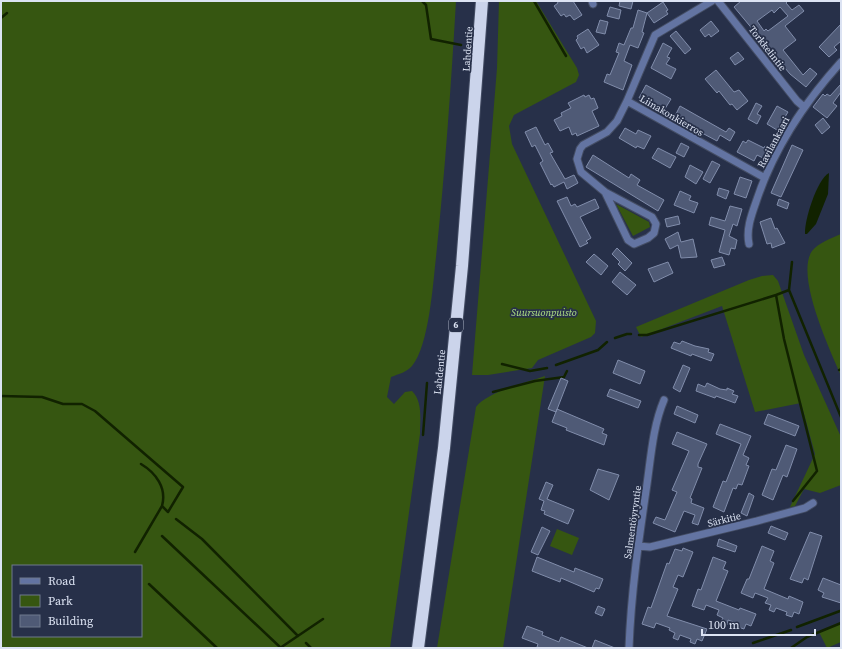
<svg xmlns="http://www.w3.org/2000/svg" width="842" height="649" font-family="'Source Serif 4',serif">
<rect width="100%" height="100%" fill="#273049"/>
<path fill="#365611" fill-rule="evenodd" d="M1,1H456C451,87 445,172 436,257C433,284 429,346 412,366C407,372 399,374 391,377L387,397L394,404L405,392L412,391C423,402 420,420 420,434L390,648H1ZM13,566H141V636H13Z
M499,1H536L577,68L579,75L576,82L514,115L509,126L512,144L596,321L595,333L591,337L538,360L532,368L488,375H472L497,68Z
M616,204L649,222L650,227L633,236Z
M841,234V376C830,350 795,276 812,251C818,243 832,238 841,234Z
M773,275L778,281L804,355L841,437V485L820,493L804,489L795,506L790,507L815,454L801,403L755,412L722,306L641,337L636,327L749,280L762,276Z
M545,376L503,648H437L476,407C487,392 526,383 545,376Z
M557,529L579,538L572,555L550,546Z
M841,623V642L827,648L819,632Z"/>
<path fill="#120" d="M829,173L828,194L816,224L807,234H805C804,221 817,179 829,173Z"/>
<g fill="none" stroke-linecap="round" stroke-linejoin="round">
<path stroke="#120" stroke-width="2.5" d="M422,1L426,5L431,39L461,45
M534,1L566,56
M1,18L7,13
M792,262L789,290L841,417
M789,290L776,295L784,339L817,471L793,501
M639,335H647L776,295
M615,338L627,334H631
M502,364L530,371L547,368
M556,365L598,350L607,342
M839,370L841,369
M493,392L535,381L564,377L567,371
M1,396L42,397L63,404H82L95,411L183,487L168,512L162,506C167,488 156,473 141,464
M423,435L427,383
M176,519L202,539L298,636
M162,536L281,648
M135,552L162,506
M149,584L217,648
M797,627L840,611
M306,643L311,648
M753,643L791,630
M280,648L323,619
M791,648L807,637L841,623"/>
</g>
<path fill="#4f5a76" stroke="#818dab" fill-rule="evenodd" d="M557,1H573L582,15L574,20L570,15L566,17L564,14L561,16L554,6L558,3Z
M620,1H633L631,9L619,6Z
M741,1H788L786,3L792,10L799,5L804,11L785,26L796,40L783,50L803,75L810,68L817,74L806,87L790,74L734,7ZM780,7L788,16L768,31L766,29L764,31L757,21L772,10L774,13Z
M663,2L668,10L666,11L668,14L654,23L647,13L642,32L644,33L638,48L630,45L624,61L632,65L623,90L604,82L607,74L610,75L619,53L616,52L619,43L624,45L631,28H633L638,10L647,13Z
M610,7L621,10L619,19L607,16Z
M600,20L608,22L605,34L596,32Z
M711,21L719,31L711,37L709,34L705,37L700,30Z
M841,24V41L834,47L837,50L829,57L819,47Z
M588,29L599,45L587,53L584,47L581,49L576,40L578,38L577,36Z
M676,31L691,49L685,54L670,36Z
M663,43L672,48L667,57L670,58L666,64L676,69L671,79L651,68Z
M738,52L744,59L735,65L730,58Z
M716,70L734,92L739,90L748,101L737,110L732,104L730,105L719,91L717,93L705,79Z
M841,84V92L833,103L837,106L827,118L813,107L823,94L825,96L827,94L830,96Z
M646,85L671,99L663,112L639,98Z
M584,95L585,97L589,95L591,99L594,98L598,108L592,111L599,126L577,136L576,133L572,135L569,127L560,131L554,120L562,116L561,113L571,108L568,103Z
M756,103L762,106L757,114L761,116L757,124L748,119Z
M680,106L726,132L729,128L735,132L730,141L720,135L717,141L674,118Z
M777,106L788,112L777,130L767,124Z
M823,118L830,127L822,134L815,125Z
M536,127L545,145L548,143L553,152L550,153L565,179L574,175L578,183L567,189L564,182L554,187L552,184L551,185L540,163L543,161L535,145L532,147L525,132Z
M625,128L636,134L638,130L651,136L644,149L637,146L636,148L619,138Z
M748,140L764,148L765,146L771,149L765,159L757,155L754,161L737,152L743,141L746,143Z
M681,143L689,147L684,157L676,153Z
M792,145L803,150L781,197L771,193Z
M658,148L676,157L670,168L652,158Z
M593,155L629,178L631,174L640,180L637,185L664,200L658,211L586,167Z
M712,161L720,165L710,183L703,179Z
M690,165L703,172L696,184L685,177Z
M740,177L752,181L746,198L734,194Z
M719,188L729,191L726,199L717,195Z
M680,191L691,196L689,200L698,203L694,213L674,205Z
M567,197L571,206L575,204L577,207L595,199L599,208L580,217L591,238L586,241L588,243L580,247L557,201Z
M779,199L789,203L787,209L777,205Z
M730,206L742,209L737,226L733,224L729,236L737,240L735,249L731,248L729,255L719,252L725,230L709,225L711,217L725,221Z
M678,216L680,224L667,227L665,219Z
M771,218L775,229L777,228L785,243L772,248L771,243L767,244L760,222Z
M678,232L681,242L693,239L697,257L681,258L678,245L670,249L665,239Z
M617,248L632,263L625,271L618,264L620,262L612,254Z
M594,254L608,266L601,275L586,262Z
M722,257L725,265L714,268L711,260Z
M668,262L673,273L654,282L648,269Z
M620,272L636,285L627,295L612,282Z
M682,341L695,346L709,349L708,352L714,354L711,361L692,354L691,356L671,348L674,342L680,344Z
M618,360L645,371L640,384L613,373Z
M683,365L690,368L680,392L673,388Z
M561,378L568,381L556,412L548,409Z
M707,383L720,389L727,390V388L734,391L732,394L738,396L735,403L716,396L715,398L696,391L698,384L705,387Z
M610,389L641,401L638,408L607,396Z
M677,406L698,415L695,423L674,414Z
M557,409L604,429L602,433L607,435L604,445L566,430L567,428L552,422Z
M768,414L799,426L795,436L764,424Z
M720,424L751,436L743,455L749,458L746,465L749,466L742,485L738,484L736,489L733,488L724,512L713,507L723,481L726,482L741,444L716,434Z
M677,432L707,444L698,464V467L702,468L690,498L692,499L691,503L704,508L698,525L692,523L695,515L684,511L675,532L653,523L656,517L665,520L677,492L672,490L689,451L672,444Z
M786,445L797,449L787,477L783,475L773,500L762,495L772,469L776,470Z
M598,469L619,475L609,500L590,490Z
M546,482L553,485L547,499L574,510L568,524L544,514L545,511L541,510L544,501L539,499Z
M749,493L754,496L747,516L741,513Z
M771,526L788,533L785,540L768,533Z
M542,527L550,531L538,555L531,552Z
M810,532L822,536L808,580L804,578L802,583L790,579Z
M719,539L737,546L735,552L717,546Z
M762,546L774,551L770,561L774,563L764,589L788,599L789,596L803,602L799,614L794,612L792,617L786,615L787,612L776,608L774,612L769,610L771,605L765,603L768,598L755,593L753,598L741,593L747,579H749Z
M683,548L693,552L683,577L678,575L673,587L678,589L667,616L707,629L702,641L697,639L695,644L690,642L691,639L680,635L678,640L673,638L675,633L669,630L670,628L656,623L654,628L642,624L648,607L651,608L667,563L669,564L675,549L682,551Z
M537,557L574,572L575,568L603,579L599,589L596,588L594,592L561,578L560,582L532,571Z
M713,557L726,562L723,569L728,571L716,601L739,610L740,608L756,614L751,626L746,624L744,629L738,627L739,624L728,620L727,625L721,622L723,618L717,615L719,610L706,605L704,610L692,606L698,589L701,590Z
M823,578L841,585V603L822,597L824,593L818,590Z
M598,606L605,609L602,616L595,613Z
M527,626L543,632L542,635L559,642L561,637L588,648H541L537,647L538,644L522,638Z
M595,640L615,648H592Z"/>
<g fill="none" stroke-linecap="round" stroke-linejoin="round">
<g stroke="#444d64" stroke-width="9">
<path id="street" d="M592,1L593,4
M718,1L797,101L804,107
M627,101L765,178
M605,192L652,217L656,224L654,233L648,238L634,244L628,240L605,192L581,172L577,159L580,149L583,145L607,132L617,121L627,101L655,35L712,1
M749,244C746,230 751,216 756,202C773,150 804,103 841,62
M638,546L650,547L757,521L805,508L813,503
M629,648C631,593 639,538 647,484C651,456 653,426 664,400"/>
</g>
<g stroke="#444d64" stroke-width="14">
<path id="highway" d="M418,648L444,448L462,266L482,1"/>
</g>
<use href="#street" stroke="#6374a2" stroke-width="7"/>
<use href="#highway" stroke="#cbd4eb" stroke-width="12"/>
</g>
<g text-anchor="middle" stroke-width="3.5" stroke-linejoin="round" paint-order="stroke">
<rect fill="#273049" stroke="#a6adc0" stroke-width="1" x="449" y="318" width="14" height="14" rx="3"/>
<g font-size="9" font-weight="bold" fill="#dce3f3">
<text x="456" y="328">6</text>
</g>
<g font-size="10" fill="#dce3f3" stroke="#273049">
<text transform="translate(768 48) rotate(52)" y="4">Torkkelintie</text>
<text transform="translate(467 49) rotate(-86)" y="4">Lahdentie</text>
<text transform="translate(672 115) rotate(30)" y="4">Liinakonkierros</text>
<text transform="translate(773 142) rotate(-62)" y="4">Ravilankaari</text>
<text transform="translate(439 372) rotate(-84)" y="4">Lahdentie</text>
<text transform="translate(724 519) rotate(-14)" y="4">Särkitie</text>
<text transform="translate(632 522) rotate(-82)" y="4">Salmentöyryntie</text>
</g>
<g font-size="10" font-style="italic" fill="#b3e586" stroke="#273049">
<text x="544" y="316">Suursuonpuisto</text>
</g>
</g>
<rect width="842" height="649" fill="none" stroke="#dce3f3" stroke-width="4"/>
<rect x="12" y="565" width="130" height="72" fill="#273049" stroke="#6f788d"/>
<rect x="20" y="578" width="20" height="6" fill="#6374a2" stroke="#6f788d"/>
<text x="48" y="585" font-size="12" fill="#dce3f3">Road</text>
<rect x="20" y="595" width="20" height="12" fill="#365611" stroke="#6f788d"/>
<text x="48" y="605" font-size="12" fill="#dce3f3">Park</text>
<rect x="20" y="615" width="20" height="12" fill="#4f5a76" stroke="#6f788d"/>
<text x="48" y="625" font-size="12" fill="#dce3f3">Building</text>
<path d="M702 629v6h113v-6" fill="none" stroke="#dce3f3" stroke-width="2"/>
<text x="708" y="629" font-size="12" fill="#dce3f3" stroke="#273049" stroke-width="3" paint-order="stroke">100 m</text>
</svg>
